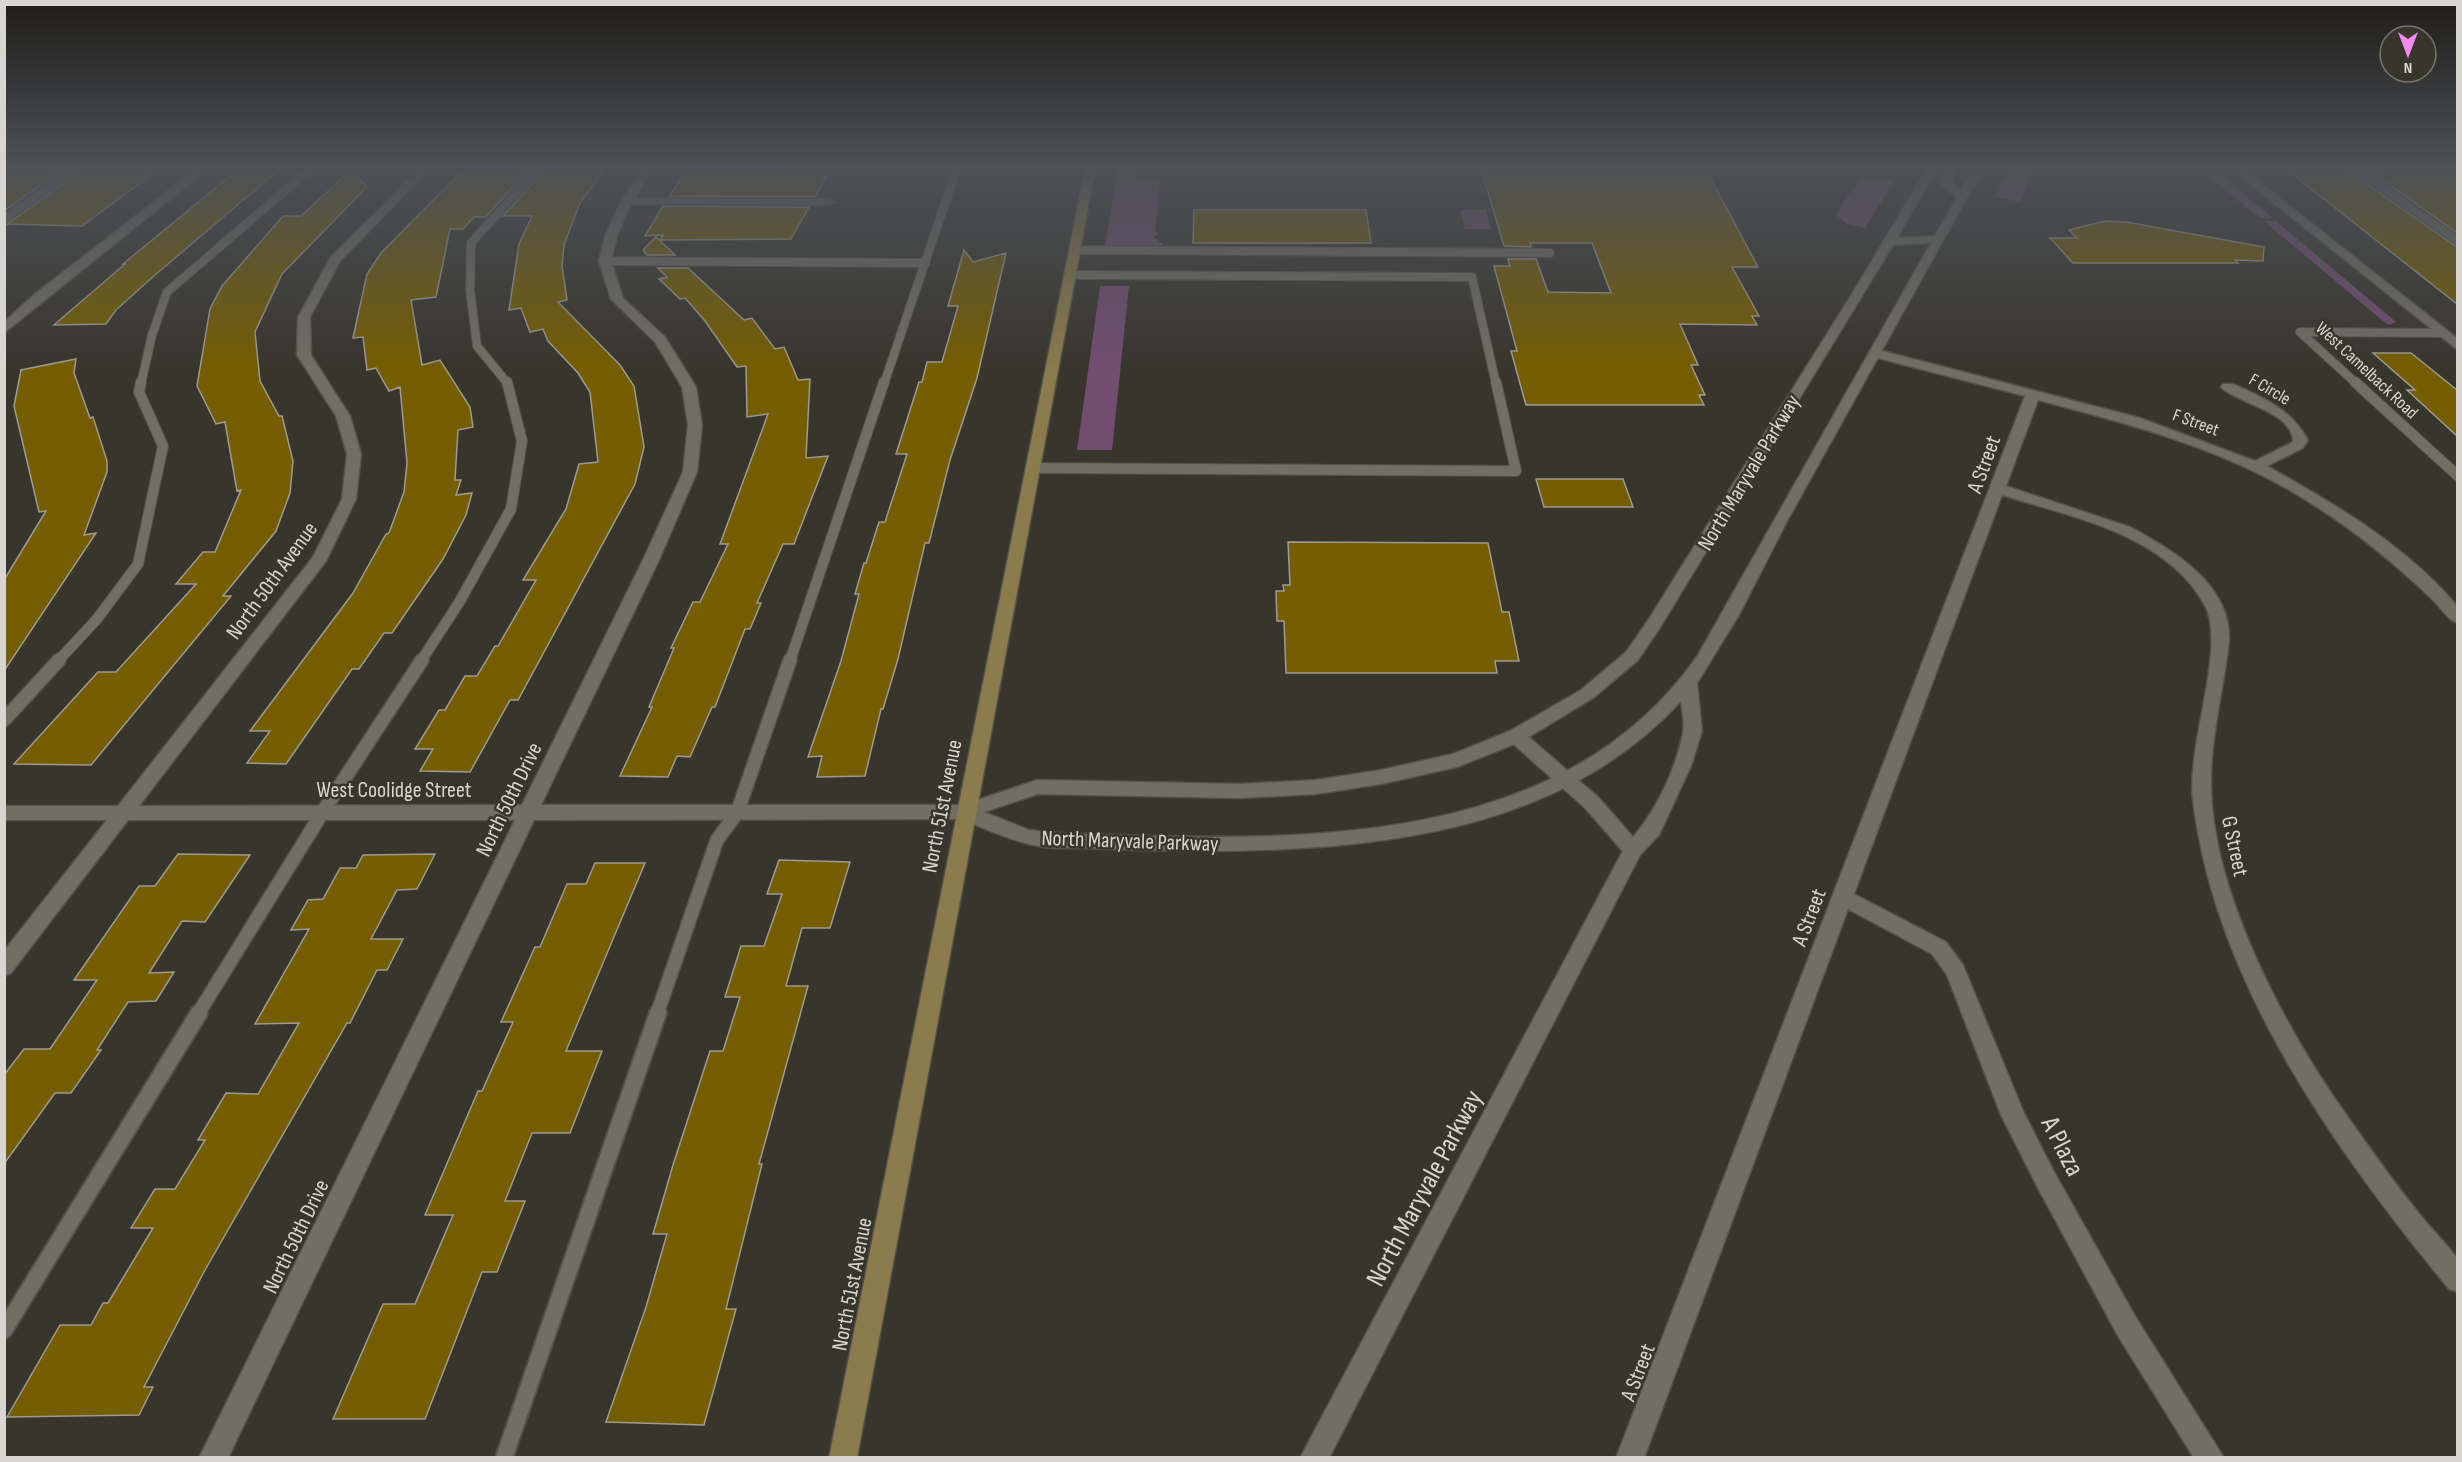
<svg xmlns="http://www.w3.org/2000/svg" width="2462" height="1462" font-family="'Sofia Sans Condensed',sans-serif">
<rect width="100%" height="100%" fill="#38352d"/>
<path fill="#724d70" d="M1118,165H1138L1137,178L1160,180L1155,231L1158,234L1154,237L1164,245L1105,246Z
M2011,165H2037L2020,202L1993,196Z
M2195,165H2208L2273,218H2260Z
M1870,177L1894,181L1865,228L1847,224L1836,215L1837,211L1860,179Z
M1460,210H1486L1491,229H1465Z
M2264,221H2276L2396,322L2389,325L2383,321Z
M1100,286H1129L1112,450H1077Z"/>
<path fill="#755d01" stroke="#9f9b91" stroke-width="1.5" d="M568,165H608L580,203L564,245L562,266L567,300L558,302L620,365L634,386L644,447L635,484L518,700H510L470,772L420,771L433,749H415L439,710H445L465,676H477L495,646H498L536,580H523L566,509L579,464L598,462L590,392L578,373L548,341L543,329L530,332L521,308L509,310L519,244L532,216H503L544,171H563Z
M1480,165H1684L1707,172L1758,267H1732L1759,316H1752L1757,325L1680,324L1698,365H1691L1705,395H1699L1704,405H1526L1511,351H1517L1494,266H1510L1508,259H1536L1548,292L1611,293L1592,243H1530L1531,247L1504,246Z
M2345,165L2347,170L2457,247V304L2282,166Z
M2362,165H2457V233Z
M789,167H831L815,197L670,196L685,171H786Z
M4,168H65L4,211Z
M86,168L159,169L82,226L7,224Z
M240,168H281L155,275L116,310L106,324L54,325L125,264H123Z
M351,170L367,187L282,274L255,332L260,381L279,416H282L293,461L290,493L276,531L223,596H231L91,765L14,764L98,672H116L196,584H176L203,552H215L241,490L237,491L225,422L216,424L197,386L210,309L222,286L283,216H301Z
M527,171L486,217H474L463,229H450L436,297L411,300L422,365L440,360L470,407L473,427L458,430L455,480H461L456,495L472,493L466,515L443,559L392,633H384L359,669H352L286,764L247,763L270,731H250L353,593L386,534L389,533L404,492L407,463L400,387L389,391L376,368L367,370L363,337L353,338L367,274L381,253L461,172Z
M663,206L809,207L791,239L660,240L663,235L645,236Z
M1194,210H1366L1371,243H1193Z
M2105,221L2126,222L2264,247L2263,261L2235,260L2238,263H2073L2050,238H2077L2069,230Z
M656,237L675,255H647L643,250Z
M964,250L973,262L1006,253L977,378L950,460L929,543H925L898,659L883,709H881L865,776L817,777L822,756L808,757L841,661L859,594H855L864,563H866L879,522H885L907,454H896L919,382H922L927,362H942L958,306H948Z
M658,268H688L744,320L752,318L775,349L784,347L798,380L810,379L806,458L828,456L794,544H783L757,603H761L750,629H745L715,707H712L690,757L677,756L668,777L620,776L652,707H649L674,648H671L693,602H700L728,544H720L768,414L747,417L746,366L737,367L705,321L685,298L680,299L659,279L667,277Z
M2373,353H2411L2457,390V436L2407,390H2415Z
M76,359L74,373L90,418L93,417L107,461V472L84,535L96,533L4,671V580L46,511L39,512L14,406L21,370Z
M1536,479H1623L1633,507H1544Z
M1288,542L1488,543L1502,612H1509L1519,661H1495L1497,673H1286L1284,621H1277L1276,591H1284L1283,585H1290Z
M178,854L250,855L205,922L182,921L149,973L174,972L156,1001L128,1002L97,1050H101L71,1093H55L4,1164V1075L24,1049H50L97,980H74L139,886H155Z
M435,854L417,889L397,890L371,939H403L387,970H377L350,1023H347L205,1270L144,1387H153L139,1415L7,1417L60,1325H91L103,1303H108L153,1228H131L155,1189H175L205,1140H198L226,1093L258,1094L299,1023L255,1024L309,929L291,930L308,900L323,899L340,868H356L363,855Z
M779,860L850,862L830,928H802L786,986H808L759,1164H762L726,1309H736L704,1425L606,1422L646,1307L667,1234H653L673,1165L710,1051H723L740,997H725L741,946H764L782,894H767Z
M595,863H645L566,1051H602L570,1133H532L505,1201H525L497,1272H482L425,1419H333L383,1304H415L453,1215H425L478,1091H482L513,1022H501L535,947H540L567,884H586Z"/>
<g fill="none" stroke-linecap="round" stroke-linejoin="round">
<g stroke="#545149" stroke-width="10">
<path id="service-far3" d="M2351,165L2458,241
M4,219L81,165
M1074,250L1550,253
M605,261L926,263
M1069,275L1472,277L1496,384
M141,384L152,335L167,292L315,165
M508,384L477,346L470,290L471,243L541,165
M884,384L958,165
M2357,384L2300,332L2440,333"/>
</g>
<g stroke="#545149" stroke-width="12">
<path id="service-far2" d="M2355,382L2458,476
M1031,468L1516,471L1496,382
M58,661L97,619L138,564L163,446L139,392L141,382
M421,661L460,601L511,509L522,441L507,382
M790,661L884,382"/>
</g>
<g stroke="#545149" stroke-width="16">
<path id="service-far1" d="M4,720L59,660
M198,1014L322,813L422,660
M657,1014L717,840L737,813L790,660"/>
</g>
<g stroke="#545149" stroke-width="20">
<path id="service" d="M4,1330L199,1013
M504,1458L658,1013"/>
</g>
<g stroke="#545149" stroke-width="3">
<path id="minor" d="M201,165H213L4,333V322L35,294Z
M423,165H434L340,261L310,317L311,355L350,416L361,454L356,499L326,561L139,806L522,805L643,560L683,472L688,425L682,387L655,342L611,299L599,261L605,236L621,201L646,165H656L635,198L829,199L835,202L829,205L631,204L617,236L611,261L623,298L665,337L696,387L702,425L697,472L659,560L541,805H964L971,807L974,812L971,817L964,819L534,820L228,1458H199L515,820H128L11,973L4,976V951L107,820H4V806H118L313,557L342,499L347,454L336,416L297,355L298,317L331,257Z
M2226,165H2238L2458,339V350Z
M1875,349L2140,418L2255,461L2293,442C2294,412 2236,403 2221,387L2223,384H2233C2264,398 2291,409 2308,440L2303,448L2267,466C2335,504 2407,546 2458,607V623C2447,620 2440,606 2432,599C2391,560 2354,530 2306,500C2225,449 2130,424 2038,400L2006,486L2130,527C2173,550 2232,585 2229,641C2224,688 2211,734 2211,781C2210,888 2284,1027 2345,1113C2371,1150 2397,1187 2426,1222C2433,1231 2454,1251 2458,1261C2460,1269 2458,1283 2458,1292L2449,1289C2335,1150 2215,983 2193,800C2186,745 2228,645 2204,604C2165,534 2072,517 2002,495L1854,894L1946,942L1963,965L2023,1111L2054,1172L2135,1316L2224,1458H2194L2117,1334L2038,1188L2001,1115L1947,975L1932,954L1848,909L1644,1458H1616L2025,396L1870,356V350Z
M1516,730L1522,731L1599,798L1640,845L1643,850L1640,855L1633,858L1626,855L1585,808L1510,741L1507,736L1510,731Z"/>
</g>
<g stroke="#545149" stroke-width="3">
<path id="tertiary" d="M1929,165H1939L1897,238L1935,236L1957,197L1940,184L1949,165H1959L1951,183L1961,190L1975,165H1985L1786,523L1739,615L1697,683L1702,731L1691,766L1659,835L1640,855L1329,1458H1300L1626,845C1654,816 1675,772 1683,733C1685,723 1682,711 1681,701C1560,833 1375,850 1207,851C1166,851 1125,850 1084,848C1066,848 1047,849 1029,844C1004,838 981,827 957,817L954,812L957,807L1037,780L1240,784L1316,780L1381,770L1453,754L1510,731L1581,690L1626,652L1647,622L1855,289ZM1931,243L1698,655C1556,859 1275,840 1056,833L1029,830L984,812L1038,794L1240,798L1316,794L1381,784L1457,767L1522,741L1593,698L1638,660L1659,629L1893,245Z"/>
</g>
<g stroke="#545149" stroke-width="3">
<path id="primary" d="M1086,165H1096L857,1458H829Z"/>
</g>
<use href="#service-far3" stroke="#716e64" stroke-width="8"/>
<use href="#service-far2" stroke="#716e64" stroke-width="10"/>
<use href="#service-far1" stroke="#716e64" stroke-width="13"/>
<use href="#service" stroke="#716e64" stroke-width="16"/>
<use href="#minor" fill="#716e64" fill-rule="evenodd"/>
<use href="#tertiary" fill="#716e64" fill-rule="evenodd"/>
<use href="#primary" fill="#8c7c4d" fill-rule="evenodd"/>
</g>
<linearGradient id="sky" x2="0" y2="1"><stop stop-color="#1f1d19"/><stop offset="0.45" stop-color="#4d5157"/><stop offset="1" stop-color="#4d5157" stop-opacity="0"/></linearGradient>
<rect width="2462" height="370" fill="url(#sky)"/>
<g text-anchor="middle" stroke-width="5" stroke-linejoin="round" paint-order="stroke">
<g font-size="18" fill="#d8d6d0" stroke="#38352d">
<text transform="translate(2367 370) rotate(43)" y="6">West Camelback Road</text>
<text transform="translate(2270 389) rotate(30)" y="6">F Circle</text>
<text transform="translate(2196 422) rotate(20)" y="6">F Street</text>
</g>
<g font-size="22" fill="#d8d6d0" stroke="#38352d">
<text transform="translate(1983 464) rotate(-70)" y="8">A Street</text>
<text transform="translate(1748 472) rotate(-59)" y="8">North Maryvale Parkway</text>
<text transform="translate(271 580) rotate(-54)" y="8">North 50th Avenue</text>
<text x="394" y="797">West Coolidge Street</text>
<text transform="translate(508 799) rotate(-64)" y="8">North 50th Drive</text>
<text transform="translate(941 806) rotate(-79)" y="8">North 51st Avenue</text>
<text transform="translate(1130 840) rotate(2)" y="8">North Maryvale Parkway</text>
<text transform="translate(2236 846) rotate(78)" y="8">G Street</text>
<text transform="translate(1808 917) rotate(-69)" y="8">A Street</text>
<text transform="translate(295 1236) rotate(-64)" y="8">North 50th Drive</text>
<text transform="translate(851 1284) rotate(-79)" y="8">North 51st Avenue</text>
<text transform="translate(1637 1372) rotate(-69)" y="8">A Street</text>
</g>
<g font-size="27" fill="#d8d6d0" stroke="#38352d">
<text transform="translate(2063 1146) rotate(63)" y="9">A Plaza</text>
<text transform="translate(1424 1188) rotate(-62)" y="9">North Maryvale Parkway</text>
</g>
</g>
<rect width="2462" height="1462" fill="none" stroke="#d8d6d0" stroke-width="12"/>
<g transform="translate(2408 54) rotate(180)"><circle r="28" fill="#38352d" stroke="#78756e" stroke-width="1.5"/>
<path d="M0-4.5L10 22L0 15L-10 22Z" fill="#f489f0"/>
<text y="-9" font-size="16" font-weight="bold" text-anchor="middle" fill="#d8d6d0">N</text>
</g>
</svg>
